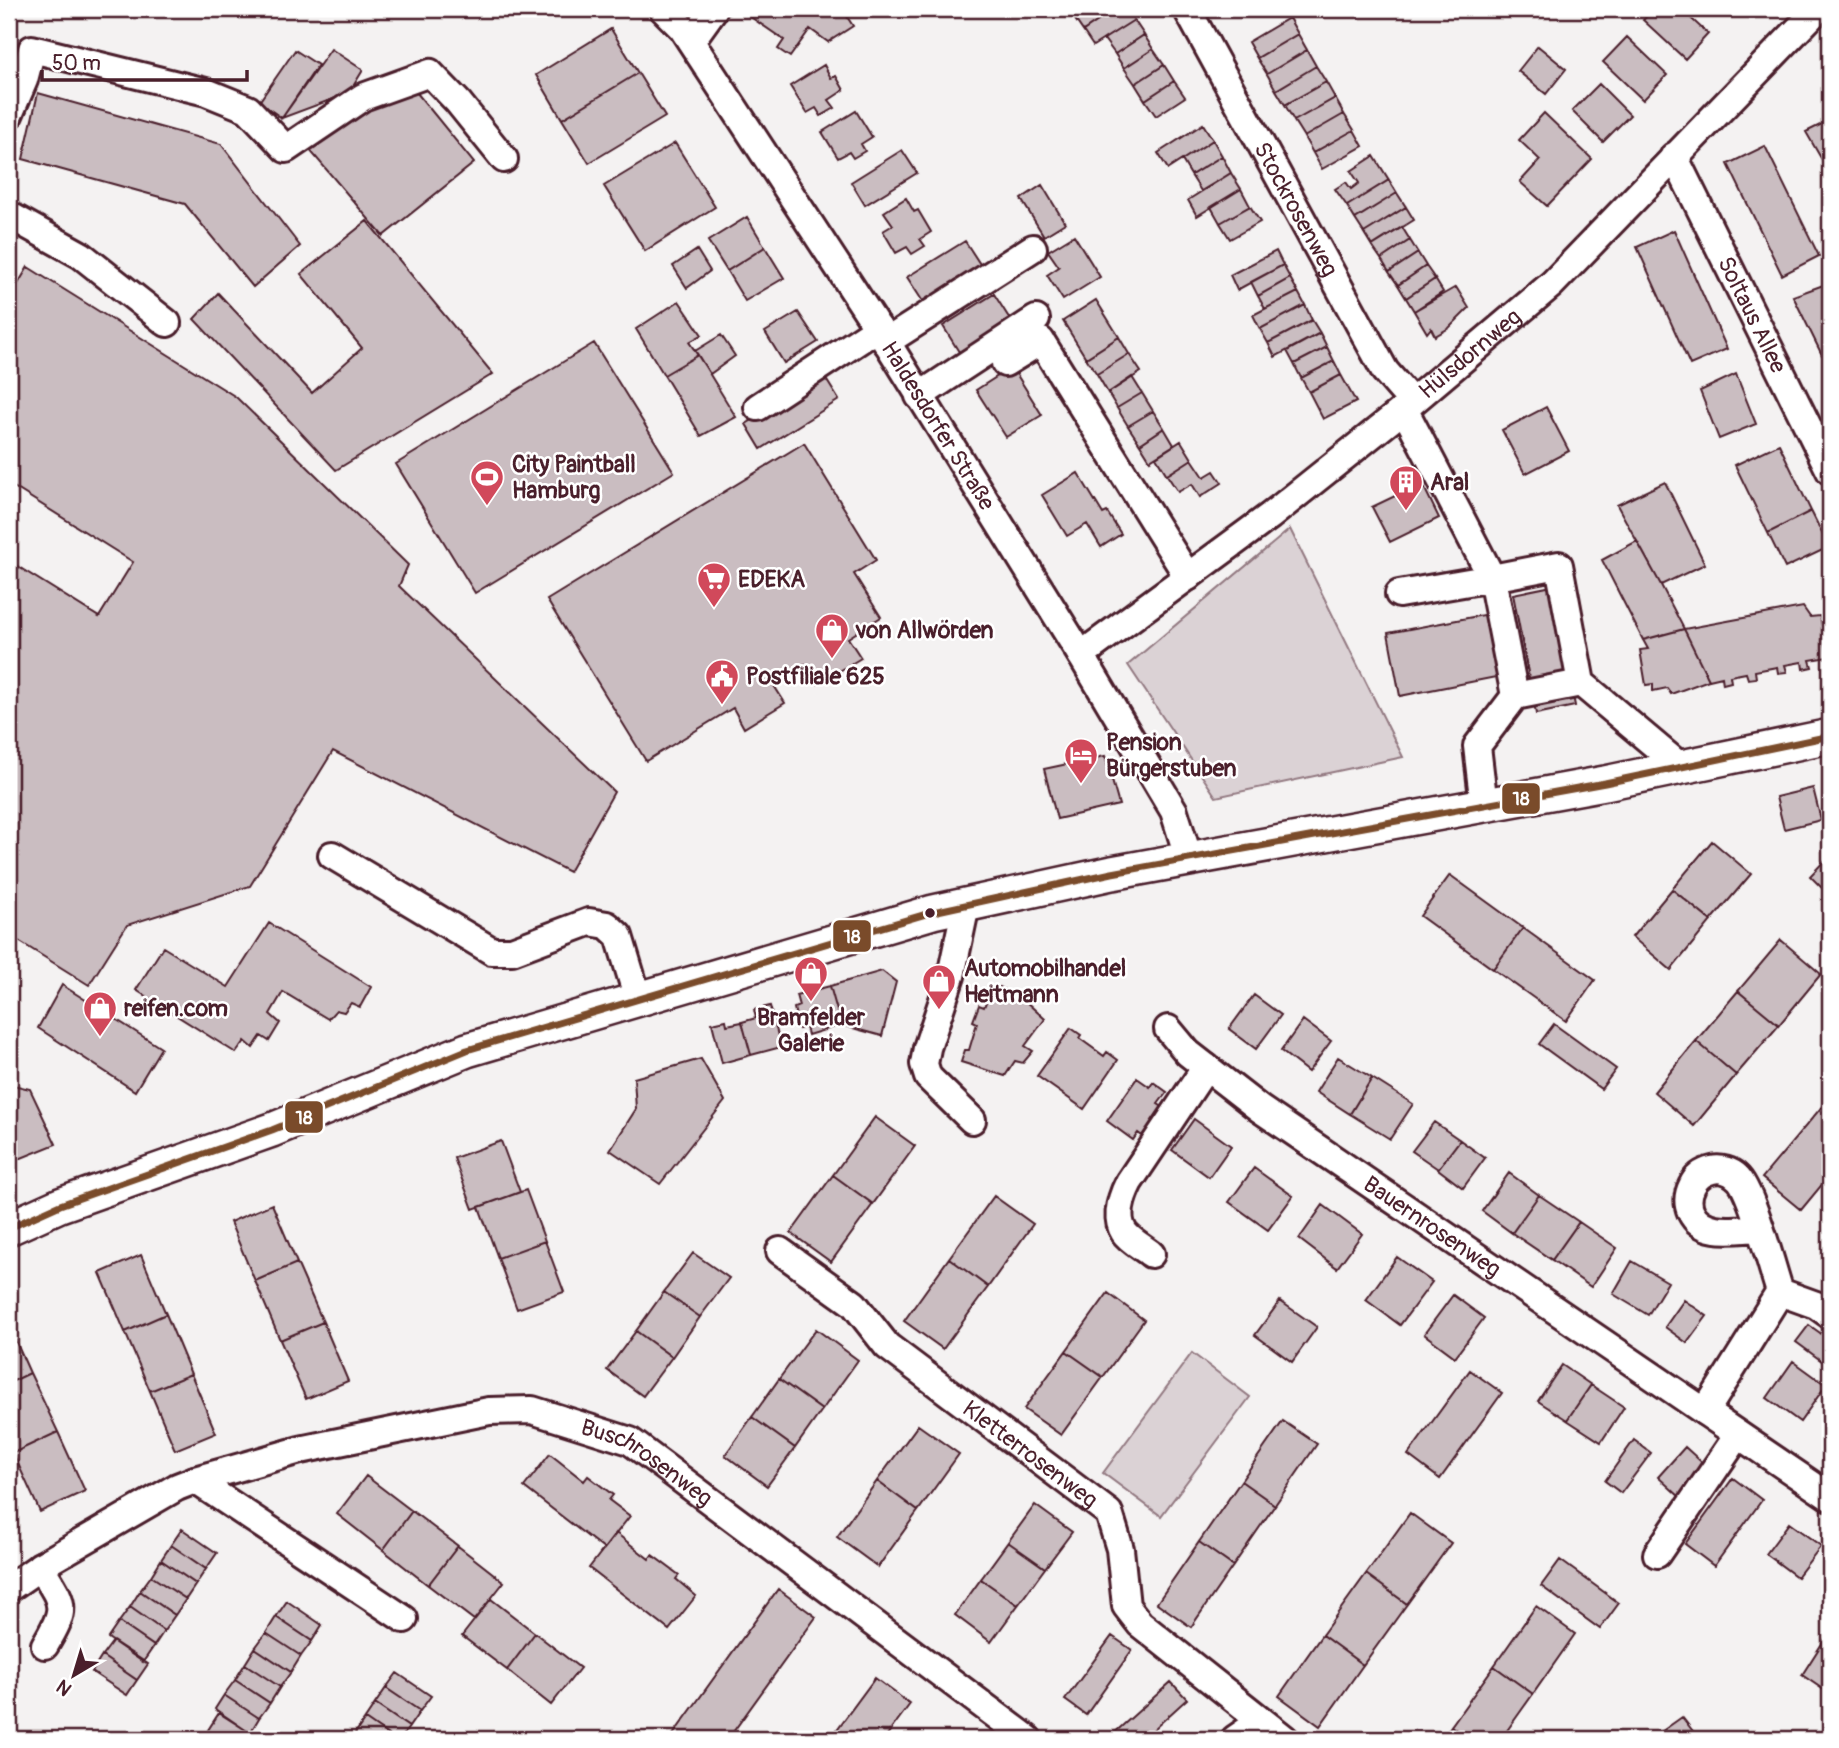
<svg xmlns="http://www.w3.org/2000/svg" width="1839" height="1748" font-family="Pangolin,sans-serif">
<rect width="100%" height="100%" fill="#f4f2f2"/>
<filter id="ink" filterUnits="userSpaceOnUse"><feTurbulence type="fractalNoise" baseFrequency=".0143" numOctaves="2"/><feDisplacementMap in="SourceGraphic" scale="14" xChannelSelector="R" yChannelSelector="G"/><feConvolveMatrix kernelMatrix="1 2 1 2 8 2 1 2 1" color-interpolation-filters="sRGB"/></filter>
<g filter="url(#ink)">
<path fill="#dbd2d5" stroke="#927880" stroke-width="2" d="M1290,529L1403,757L1216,797L1128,665Z
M1192,1353L1250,1397L1161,1516L1103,1473Z"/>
<path fill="#cabdc1" stroke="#4a1f2b" stroke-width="2" d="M739,9H793L803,15L807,9H842L853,26L828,42L810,29L790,57L778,49L784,40Z
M1081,9H1116L1083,31L1072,15Z
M1116,9H1127L1134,20L1093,46L1083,31Z
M1654,9H1681L1708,34L1685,59L1643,20Z
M1289,18L1298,34L1257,58L1248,42Z
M1134,20L1144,35L1115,54L1104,39Z
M611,29L638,73L562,119L536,75Z
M1298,34L1307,50L1267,74L1257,58Z
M1144,35L1153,49L1124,68L1115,54Z
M1627,37L1667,75L1643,100L1603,62Z
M1538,46L1566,69L1546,94L1518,71Z
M331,49L363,70L349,93L282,118Z
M1153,49L1164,65L1135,84L1124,68Z
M295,50L318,65L282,118L259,102Z
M1307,50L1316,66L1276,90L1267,74Z
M824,65L831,78L836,76L844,90L829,100L835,108L821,116L816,108L807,113L790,86Z
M1164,65L1174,81L1145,100L1135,84Z
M1316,66L1326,82L1285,105L1276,90Z
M638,73L665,117L589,163L562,119Z
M1174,81L1185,97L1156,116L1145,100Z
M1326,82L1335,98L1294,121L1285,105Z
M1599,84L1630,115L1603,142L1572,111Z
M38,93L221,144L300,246L253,287L185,204L23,159Z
M417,93L474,163L383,236L308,148L370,101Z
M1335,98L1344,114L1304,137L1294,121Z
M856,111L872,137L861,144L865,151L853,158L849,152L838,158L822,132Z
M1544,113L1592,159L1547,206L1520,182L1540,160L1519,140Z
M1344,114L1354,130L1313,153L1304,137Z
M1830,120V163L1825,165L1806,132Z
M1203,124L1213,140L1168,169L1158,153Z
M1354,130L1363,146L1322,169L1313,153Z
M1213,140L1222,156L1191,175L1182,160Z
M675,143L715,207L645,251L604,186Z
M1765,146L1819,256L1782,275L1728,164Z
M902,150L917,173L865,205L851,182Z
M1222,156L1231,173L1201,191L1191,175Z
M1374,156L1389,180L1347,206L1335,189L1346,182L1351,189L1359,183L1351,171Z
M1231,173L1241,189L1197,216L1188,200Z
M1389,180L1397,193L1355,219L1347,206Z
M1042,185L1065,223L1044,236L1021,199Z
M1241,189L1250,206L1220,223L1211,207Z
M1397,193L1406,207L1364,233L1355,219Z
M906,198L914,212L918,210L931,232L920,239L925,246L912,254L907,247L896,253L883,231L893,225L884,212Z
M1250,206L1260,222L1230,239L1220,223Z
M1406,207L1414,220L1372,246L1364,233Z
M747,217L765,247L727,271L708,241Z
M367,221L493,374L336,470L194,319L218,293L312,393L362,348L301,274Z
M1402,227L1410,240L1381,259L1372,246Z
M1674,230L1727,349L1690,365L1637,247Z
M1074,235L1100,277L1063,300L1047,275L1059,267L1048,251Z
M1410,240L1418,253L1389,272L1381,259Z
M965,241L985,272L927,308L907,277Z
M765,247L784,278L745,301L727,271Z
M697,250L710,271L687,288L673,266Z
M1276,251L1283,265L1237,290L1230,275Z
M1418,253L1426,266L1398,285L1389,272Z
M1283,265L1290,278L1258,296L1251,282Z
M1426,266L1435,279L1406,298L1398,285Z
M28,267L236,397L408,565L399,586L614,792L569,872L333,751L250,886L127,925L89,985L9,935V561L99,617L133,562L9,484V299Z
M1290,278L1298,292L1265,309L1258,296Z
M1435,279L1443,292L1414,311L1406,298Z
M1829,283L1830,350L1822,355L1793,296Z
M1456,287L1469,308L1449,328L1435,336L1431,328L1427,333L1414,311Z
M1298,292L1305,305L1260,329L1253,315Z
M994,294L1011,321L959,352L943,326Z
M1096,300L1119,337L1086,358L1063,321Z
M679,301L702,335L689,342L698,355L664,375L636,329Z
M1305,305L1312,320L1268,343L1260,329Z
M798,312L818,342L784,363L765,332Z
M1312,320L1320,333L1275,357L1268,343Z
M1320,333L1327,347L1294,364L1287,351Z
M721,335L735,356L710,374L695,351Z
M1119,337L1129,354L1097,374L1086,358Z
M594,343L674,472L475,593L396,464Z
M1327,347L1334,361L1301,378L1294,364Z
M1129,354L1141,372L1108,393L1097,374Z
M698,355L736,417L701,436L664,375Z
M1334,361L1341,375L1309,392L1301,378Z
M1012,367L1042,415L1006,437L976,390Z
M1736,374L1756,424L1719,439L1700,391Z
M1341,375L1356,402L1323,419L1309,392Z
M824,376L839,400L761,449L746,424Z
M1132,377L1142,393L1117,408L1108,393Z
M1142,393L1153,411L1128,426L1117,408Z
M1546,407L1569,451L1525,474L1502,430Z
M1153,411L1164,428L1140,444L1128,426Z
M1164,428L1174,445L1150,460L1140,444Z
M1181,441L1192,459L1167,475L1156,457Z
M804,443L876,560L854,574L881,617L848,638L861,658L818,684L805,664L773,684L785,703L744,728L733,708L646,761L547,600Z
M1779,444L1811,511L1768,533L1735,465Z
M1192,459L1204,477L1214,471L1222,483L1200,497L1192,484L1178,492L1167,475Z
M1078,473L1103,514L1107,512L1121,534L1101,547L1087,524L1067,536L1042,495Z
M1665,482L1705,564L1661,585L1617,505Z
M1422,483L1439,518L1390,542L1372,507Z
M1811,511L1829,547L1785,568L1768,533Z
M1637,541L1661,585L1684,629L1643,640L1602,560Z
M1552,586L1575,706L1536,714L1513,594Z
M1803,607L1810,617L1820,616L1828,657L1810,660L1812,667L1803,669L1802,662L1785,665L1787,672L1778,673L1777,667L1755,671L1756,678L1748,679L1746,673L1730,676L1731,682L1723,684L1722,677L1709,680L1684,629Z
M1516,610L1527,668L1505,672L1494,614Z
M1494,613L1506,675L1400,696L1388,633Z
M1684,629L1709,680L1671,694L1667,688L1653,691V684L1646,685L1640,650L1648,649L1643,640Z
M1105,756L1119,805L1057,819L1044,769Z
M1813,788L1821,820L1784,829L1776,797Z
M1712,841L1751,874L1711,921L1672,889Z
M1830,855V885L1825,891L1810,876Z
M1450,875L1523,928L1493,969L1420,916Z
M1672,889L1711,921L1671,970L1632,937Z
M269,923L371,987L360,1007L351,1003L344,1012L336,1010L328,1019L283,992L270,1014L280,1023L269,1041L261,1036L253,1048L245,1041L236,1053L136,990L163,947L228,987Z
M1523,928L1595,980L1566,1021L1493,969Z
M1781,940L1821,974L1779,1025L1738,991Z
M882,971L896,982L882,1036L841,1025L830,986Z
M62,985L161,1048L135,1091L38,1028Z
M830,986L841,1025L808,1035L806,1027L799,1029L794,1008L799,1006L796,995Z
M1000,987L1010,994L1015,992L1045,1019L1025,1046L1033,1051L1023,1063L1015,1061L1005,1076L961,1062L965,1050H969L977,1023L973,1021L979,1005L984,1007L990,993Z
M1738,991L1779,1025L1736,1075L1696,1041Z
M1254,995L1281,1015L1256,1049L1229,1029Z
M770,1006L781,1047L751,1055L742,1022L756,1018L754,1010Z
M726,1020L727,1025L742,1022L751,1055L722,1063L712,1023Z
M1303,1020L1331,1041L1308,1072L1281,1051Z
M1554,1024L1616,1069L1601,1089L1539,1044Z
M1071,1028L1081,1035L1079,1038L1104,1056L1107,1052L1118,1060L1084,1109L1037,1076Z
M1696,1041L1736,1075L1694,1126L1654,1092Z
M1338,1057L1372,1078L1350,1114L1316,1092Z
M701,1059L725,1101L660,1184L610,1150L636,1109L634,1078Z
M1137,1078L1150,1087L1153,1082L1167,1092L1158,1104L1170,1112L1149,1141L1138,1133L1133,1140L1107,1121Z
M1372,1078L1413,1104L1390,1139L1350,1114Z
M9,1084L30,1089L56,1144L9,1163Z
M1830,1097V1175L1801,1210L1762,1178Z
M875,1117L915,1146L873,1204L833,1175Z
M1194,1119L1231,1146L1209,1177L1172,1150Z
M1434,1122L1460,1140L1438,1169L1412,1151Z
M1460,1140L1485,1158L1463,1188L1438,1169Z
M501,1141L520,1192L473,1209L454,1158Z
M1254,1168L1293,1196L1268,1230L1229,1202Z
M1509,1173L1539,1195L1512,1233L1482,1211Z
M833,1175L873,1204L831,1262L791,1233Z
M526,1190L545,1241L498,1258L479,1207Z
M1539,1195L1579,1222L1552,1260L1512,1233Z
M994,1196L1033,1224L988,1287L949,1258Z
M272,1204L297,1263L255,1281L230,1222Z
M1323,1205L1362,1234L1337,1268L1299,1239Z
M1579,1222L1617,1248L1591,1287L1552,1260Z
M545,1241L564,1292L517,1309L498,1258Z
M693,1253L729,1278L700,1317L664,1292Z
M141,1255L166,1314L125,1332L100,1273Z
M1397,1257L1432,1282L1400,1325L1366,1300Z
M949,1258L988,1287L943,1349L904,1321Z
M1632,1261L1668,1282L1648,1315L1613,1294Z
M297,1263L323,1322L280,1340L255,1281Z
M664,1292L700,1317L672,1357L636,1331Z
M1108,1293L1144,1320L1103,1377L1066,1351Z
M1453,1295L1484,1318L1455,1357L1424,1334Z
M1684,1300L1707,1316L1687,1343L1665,1327Z
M1280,1301L1317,1327L1292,1362L1255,1335Z
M166,1314L191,1374L150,1391L125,1332Z
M323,1322L348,1381L306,1399L280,1340Z
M1809,1325L1830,1340V1367L1796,1342Z
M9,1326L30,1373L9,1383Z
M816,1329L858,1360L822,1410L779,1379Z
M636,1331L672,1357L643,1396L607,1370Z
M1066,1351L1103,1377L1061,1435L1024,1409Z
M1793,1361L1826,1385L1800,1422L1767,1398Z
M1562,1365L1591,1385L1567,1420L1538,1401Z
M1470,1370L1502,1393L1440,1479L1408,1455Z
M30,1373L58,1432L13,1453L9,1443V1383Z
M191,1374L216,1433L175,1450L150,1391Z
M779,1379L822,1410L795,1448L752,1417Z
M1591,1385L1624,1407L1601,1442L1567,1420Z
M752,1417L795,1448L767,1486L725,1455Z
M1283,1421L1317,1444L1275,1505L1241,1481Z
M918,1425L959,1454L918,1511L877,1481Z
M58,1432L85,1491L40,1512L13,1453Z
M1634,1440L1651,1453L1621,1493L1605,1481Z
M1685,1447L1707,1467L1680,1497L1658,1477Z
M550,1454L584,1481L588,1476L613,1495L609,1500L630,1516L604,1549L524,1487Z
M366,1476L412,1511L383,1550L337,1514Z
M1733,1478L1762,1500L1714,1566L1685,1544Z
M877,1481L918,1511L878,1567L837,1537Z
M1241,1481L1275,1505L1233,1566L1199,1542Z
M1035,1505L1072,1532L1045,1568L1008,1542Z
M412,1511L458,1546L428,1585L383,1550Z
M1410,1513L1451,1543L1407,1604L1366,1574Z
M1789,1523L1821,1546L1797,1577L1766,1554Z
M182,1529L217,1553L206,1569L171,1545Z
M616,1533L649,1559L652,1555L679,1575L676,1579L696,1596L669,1630L589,1568Z
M1008,1542L1045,1568L1018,1605L981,1579Z
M1199,1542L1233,1566L1191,1627L1157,1603Z
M171,1545L206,1569L196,1584L161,1560Z
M458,1546L504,1582L474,1620L428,1585Z
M161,1560L196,1584L186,1599L151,1576Z
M1560,1560L1619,1603L1600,1629L1541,1586Z
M1366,1574L1407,1604L1363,1665L1322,1635Z
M151,1576L186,1599L175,1615L140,1591Z
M981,1579L1018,1605L991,1642L955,1615Z
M778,1589L816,1617L728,1739H670Z
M140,1591L175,1615L164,1631L130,1607Z
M491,1599L535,1633L507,1670L462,1636Z
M287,1601L322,1625L312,1641L276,1617Z
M1536,1606L1575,1634L1533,1694L1494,1666Z
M130,1607L164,1631L154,1646L119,1622Z
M276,1617L312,1641L301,1656L266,1633Z
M119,1622L154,1646L143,1662L108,1638Z
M1830,1631V1694L1802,1675Z
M266,1633L301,1656L291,1672L255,1648Z
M535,1633L580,1668L551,1705L507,1670Z
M1322,1635L1363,1665L1320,1726L1279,1696Z
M1112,1636L1132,1650L1086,1715L1065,1700Z
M113,1641L148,1664L137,1680L102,1656Z
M255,1648L291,1672L280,1687L245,1664Z
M102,1656L137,1680L127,1695L92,1672Z
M245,1664L280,1687L270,1703L235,1680Z
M1494,1666L1533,1694L1501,1739H1469L1451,1726Z
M397,1673L431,1696L420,1711L386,1688Z
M875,1678L910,1704L884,1739H830Z
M235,1680L270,1703L259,1718L224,1695Z
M1171,1682L1187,1699L1143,1739H1116L1112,1735Z
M386,1688L420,1711L409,1727L375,1704Z
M224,1695L259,1718L250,1733L215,1709Z
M375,1704L409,1727L401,1739H394L365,1719Z
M219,1713L255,1736L253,1739H222L208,1730Z
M1682,1717L1699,1739H1651Z
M365,1719L394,1739H361L354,1735Z
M1451,1726L1469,1739H1442Z"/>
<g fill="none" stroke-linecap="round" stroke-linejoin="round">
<g stroke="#4a1f2b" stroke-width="32">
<g id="minor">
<path id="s1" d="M663,9L682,28L878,328L1081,655L1174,811L1189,859"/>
<path id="s2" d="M1187,9L1385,371L1412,402"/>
<path d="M691,41L714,9"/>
<path d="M9,115L24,80L32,49L206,92L248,109L286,149L363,97L430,73L458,102L504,159"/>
<path id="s3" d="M1674,156L1830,471"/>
<path d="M9,215L81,255L167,323"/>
<path d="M886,342L1033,248"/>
<path d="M1005,363L1041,341L1188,577"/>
<path d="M919,396L1036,319"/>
<path d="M758,407L878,328"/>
<path d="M1404,409L1492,578L1559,565L1581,683L1681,767"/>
<path d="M1399,594L1492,578L1515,696"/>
<path id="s4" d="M1081,655L1270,516L1404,409L1552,284L1818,9"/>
<path d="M1484,806L1477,746L1515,696L1581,683"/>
<path d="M332,855L492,951H512L589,922L607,925L619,936L638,999"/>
<path d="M966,905L951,976L927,1048L924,1064L928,1077L972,1120"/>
<path id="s5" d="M1168,1029L1188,1053L1260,1109L1830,1497"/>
<path id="s6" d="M780,1251L854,1304L887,1346L1109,1513L1120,1549L1126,1606L1140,1624L1285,1739"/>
<path d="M1151,1254C1144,1248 1129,1240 1124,1232C1114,1216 1122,1196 1129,1182L1206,1067"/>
<path d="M1780,1292L1816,1305L1830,1315"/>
<path d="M1705,1412L1780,1292C1773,1271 1751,1188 1737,1177C1731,1171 1721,1168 1712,1170C1703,1172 1696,1177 1692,1186C1688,1194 1687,1203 1691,1212C1703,1237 1737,1229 1759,1228"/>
<path d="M195,1480L404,1619"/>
<path d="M1657,1554L1738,1435"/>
<path d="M40,1566C63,1604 69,1605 45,1645"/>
<path id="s7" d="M9,1588L44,1564L177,1487L195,1480L300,1450L489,1411L532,1410L630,1441L1028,1739"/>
<path d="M1235,1739L1261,1721"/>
</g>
</g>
<g stroke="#4a1f2b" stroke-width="38">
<path id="major" d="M9,1228L60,1205L272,1130L467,1050L933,912L1112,873L1605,783L1830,736"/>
</g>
<use href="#minor" stroke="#fff" stroke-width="26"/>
<use href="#major" stroke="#fff" stroke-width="33"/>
<g stroke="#fff" stroke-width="12">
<path id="bus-1" d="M9,1228L60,1205L272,1130L467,1050L933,912L1112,873L1605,783L1830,736"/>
</g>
<use href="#bus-1" stroke="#7a4b2a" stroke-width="7"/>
</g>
</g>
<defs>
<g id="stadium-pin" transform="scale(1.75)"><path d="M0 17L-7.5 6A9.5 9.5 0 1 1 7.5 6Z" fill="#d1495b" stroke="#fff"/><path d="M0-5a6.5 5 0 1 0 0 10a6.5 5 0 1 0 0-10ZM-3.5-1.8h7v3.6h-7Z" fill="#fff"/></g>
<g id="building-pin" transform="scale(1.75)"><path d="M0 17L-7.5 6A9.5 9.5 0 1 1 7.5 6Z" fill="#d1495b" stroke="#fff"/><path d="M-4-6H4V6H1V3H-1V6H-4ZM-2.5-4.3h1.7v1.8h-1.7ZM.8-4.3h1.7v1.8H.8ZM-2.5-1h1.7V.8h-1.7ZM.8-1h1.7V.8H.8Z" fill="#fff"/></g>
<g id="supermarket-pin" transform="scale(1.75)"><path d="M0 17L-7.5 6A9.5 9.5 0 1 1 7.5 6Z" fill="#d1495b" stroke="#fff"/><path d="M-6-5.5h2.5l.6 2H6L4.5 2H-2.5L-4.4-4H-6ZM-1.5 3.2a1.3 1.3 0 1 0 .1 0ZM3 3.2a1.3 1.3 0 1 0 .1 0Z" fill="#fff"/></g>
<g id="shop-pin" transform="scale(1.75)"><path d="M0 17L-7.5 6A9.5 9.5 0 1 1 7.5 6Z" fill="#d1495b" stroke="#fff"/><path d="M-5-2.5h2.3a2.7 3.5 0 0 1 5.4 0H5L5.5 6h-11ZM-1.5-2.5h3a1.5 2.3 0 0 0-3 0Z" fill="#fff"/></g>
<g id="civic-pin" transform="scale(1.75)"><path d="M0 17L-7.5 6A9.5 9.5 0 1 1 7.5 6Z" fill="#d1495b" stroke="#fff"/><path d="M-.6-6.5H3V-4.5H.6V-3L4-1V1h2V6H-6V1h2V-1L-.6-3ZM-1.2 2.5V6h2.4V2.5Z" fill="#fff"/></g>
<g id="hotel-pin" transform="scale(1.75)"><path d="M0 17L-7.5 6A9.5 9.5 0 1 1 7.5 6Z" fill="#d1495b" stroke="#fff"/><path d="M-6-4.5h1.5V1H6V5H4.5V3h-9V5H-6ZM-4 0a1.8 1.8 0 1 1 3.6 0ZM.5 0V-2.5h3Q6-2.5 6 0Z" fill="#fff"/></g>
</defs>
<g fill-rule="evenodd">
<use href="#stadium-pin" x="487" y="477"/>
<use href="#building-pin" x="1406" y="482"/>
<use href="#supermarket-pin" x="714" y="579"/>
<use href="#shop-pin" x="832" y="630"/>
<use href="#civic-pin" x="722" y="676"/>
<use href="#hotel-pin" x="1081" y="755"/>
<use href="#shop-pin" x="811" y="973"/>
<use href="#shop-pin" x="939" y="981"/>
<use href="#shop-pin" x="100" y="1008"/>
</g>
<circle fill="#4a1f2b" stroke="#fff" stroke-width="2.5" cx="930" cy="913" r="6"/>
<g text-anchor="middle" stroke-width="5" stroke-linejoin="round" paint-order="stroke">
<g font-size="23" fill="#4a1f2b" stroke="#fff">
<text dy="8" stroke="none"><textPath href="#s2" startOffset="228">Stockrosenweg</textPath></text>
<text dy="8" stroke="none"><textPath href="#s3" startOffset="177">Soltaus Allee</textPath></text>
<text dy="8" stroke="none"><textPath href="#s4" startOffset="492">Hülsdornweg</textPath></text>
<text dy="8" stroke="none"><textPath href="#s1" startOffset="500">Haldesdorfer Straße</textPath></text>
<text dy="8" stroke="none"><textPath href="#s5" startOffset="331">Bauernrosenweg</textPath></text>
<text dy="8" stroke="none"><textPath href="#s6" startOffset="324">Kletterrosenweg</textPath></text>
<text dy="8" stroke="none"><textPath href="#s7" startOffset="688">Buschrosenweg</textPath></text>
</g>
<g font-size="23" font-weight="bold" fill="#4a1f2b" stroke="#fff" text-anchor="start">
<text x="512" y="472">City Paintball<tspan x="512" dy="26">Hamburg</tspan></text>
<text x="1430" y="490">Aral</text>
<text x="738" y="587">EDEKA</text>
<text x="856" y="638">von Allwörden</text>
<text x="746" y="684">Postfiliale 625</text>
<text x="1106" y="750">Pension<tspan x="1106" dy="26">Bürgerstuben</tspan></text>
<text x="964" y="976">Automobilhandel<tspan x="964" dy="26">Heitmann</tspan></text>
<text x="124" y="1016">reifen.com</text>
<text x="811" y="1025" text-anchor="middle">Bramfelder<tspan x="811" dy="26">Galerie</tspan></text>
</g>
</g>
<g stroke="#fff" stroke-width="2.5">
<rect x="1501" y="782" width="40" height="33" rx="7" fill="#7a4b2a"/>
<rect x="832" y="919" width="40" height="34" rx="7" fill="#7a4b2a"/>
<rect x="284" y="1100" width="40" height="34" rx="7" fill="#7a4b2a"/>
</g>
<g font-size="19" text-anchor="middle" font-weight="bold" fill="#fff">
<text x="1521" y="805">18</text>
<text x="852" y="943">18</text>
<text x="304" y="1124">18</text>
</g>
<rect width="1839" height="1748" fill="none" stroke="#fff" stroke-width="35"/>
<rect x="18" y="18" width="1804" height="1713" fill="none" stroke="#4a1f2b" stroke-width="2.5" filter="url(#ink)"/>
<g transform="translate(74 1675) rotate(218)" stroke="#ffffff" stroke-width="5" paint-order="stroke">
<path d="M0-5L12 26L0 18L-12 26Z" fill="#4a1f2b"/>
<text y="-10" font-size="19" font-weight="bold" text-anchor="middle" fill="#4a1f2b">N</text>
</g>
<path d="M42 70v10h205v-10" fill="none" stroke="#4a1f2b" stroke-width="3.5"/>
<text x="52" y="70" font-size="21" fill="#4a1f2b" stroke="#ffffff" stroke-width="5" paint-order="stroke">50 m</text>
</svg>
